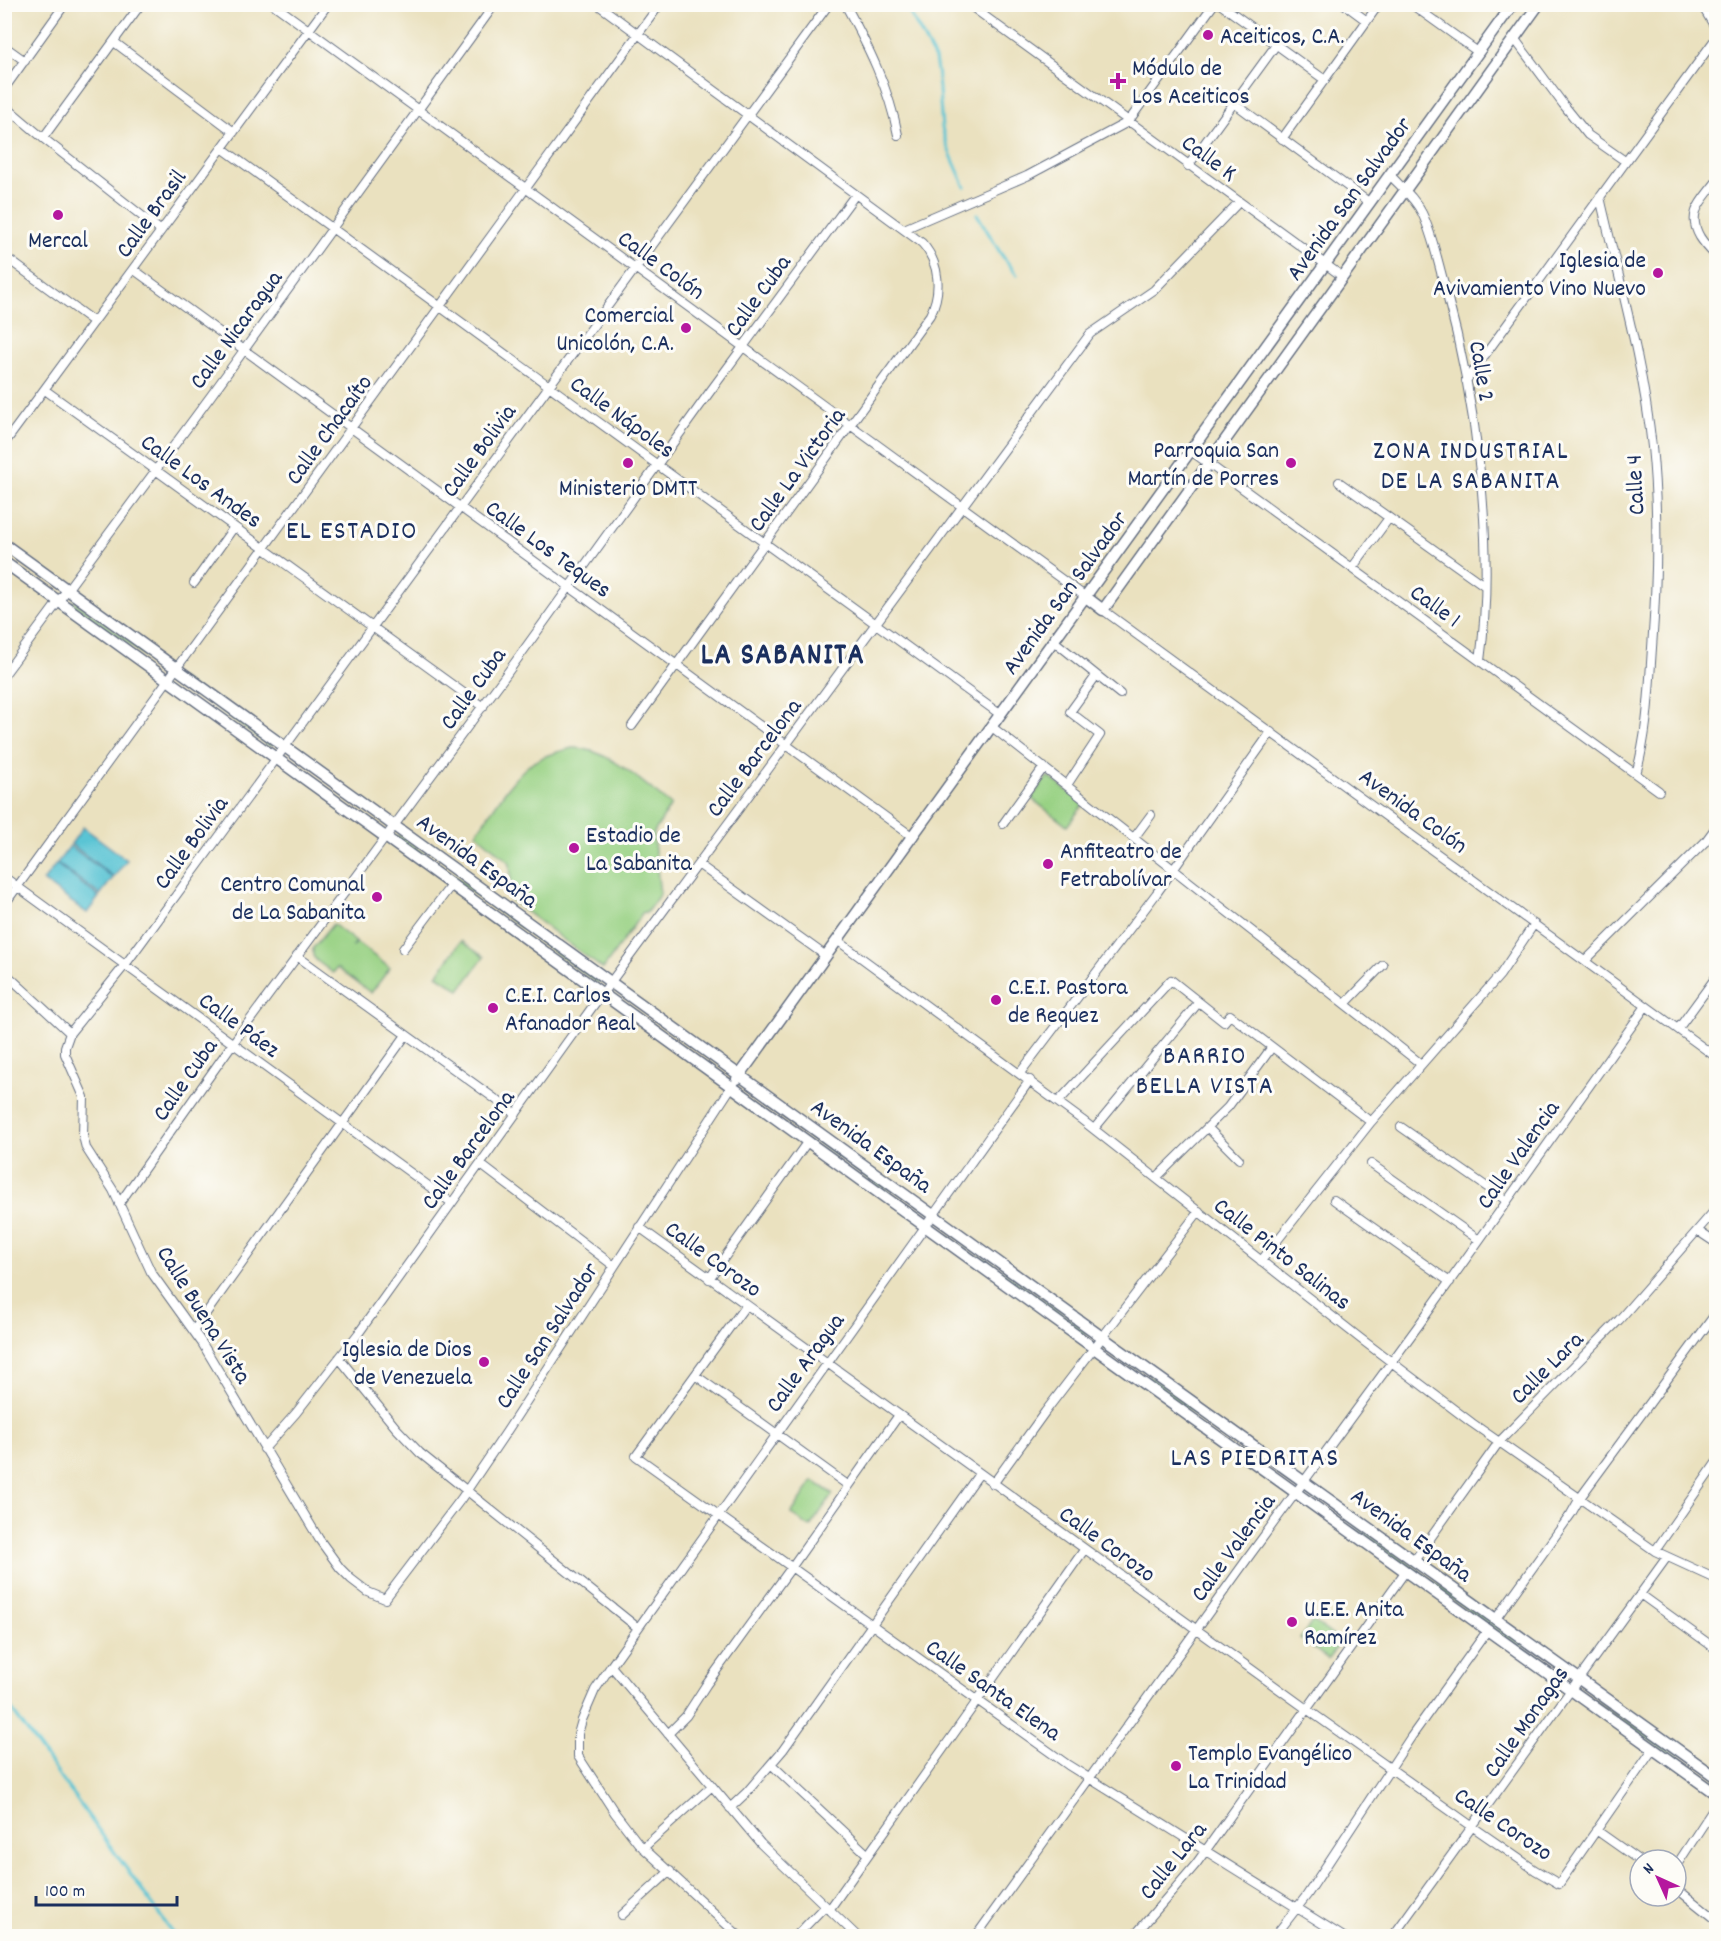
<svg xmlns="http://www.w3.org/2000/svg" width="1721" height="1941" font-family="Dekko,sans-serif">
<rect width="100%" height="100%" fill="#fdfcf7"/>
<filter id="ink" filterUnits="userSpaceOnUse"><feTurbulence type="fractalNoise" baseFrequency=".0167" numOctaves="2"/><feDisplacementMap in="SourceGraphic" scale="12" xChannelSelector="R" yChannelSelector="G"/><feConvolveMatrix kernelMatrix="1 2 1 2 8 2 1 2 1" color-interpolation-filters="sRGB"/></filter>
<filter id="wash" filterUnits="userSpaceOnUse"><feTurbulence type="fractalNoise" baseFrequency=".008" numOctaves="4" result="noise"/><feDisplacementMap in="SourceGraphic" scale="24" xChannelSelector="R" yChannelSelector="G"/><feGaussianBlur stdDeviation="1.35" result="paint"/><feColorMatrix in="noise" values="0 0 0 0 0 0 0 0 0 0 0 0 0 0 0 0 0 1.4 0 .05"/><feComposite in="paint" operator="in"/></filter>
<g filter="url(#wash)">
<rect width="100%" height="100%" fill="#eae1bf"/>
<path fill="#98d183" stroke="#5a8070" stroke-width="1.5" d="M73,600L163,665V667H160L72,604Z
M180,678L272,744V745L269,746L180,681Z
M572,748C607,747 644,784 671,805L653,834L660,894L646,913L643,912L603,969L512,901L510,863L476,833C491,813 510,780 528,766C541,756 557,752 572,748Z
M1048,776L1084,804L1067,826L1031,798Z
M398,835L599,980V982H596L397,838Z
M333,924L356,942L352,947L357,943L390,968L371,993L337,968L333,973L317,961L313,956V948Z
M461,941L484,957L460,990L437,975Z
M753,1090L893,1192L877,1185L751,1094Z
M945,1234L974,1255L986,1259L1086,1331V1334L1084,1335Z
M1116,1357L1142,1375L1152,1378L1287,1476L1244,1446L1233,1442Z
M813,1481L833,1494L810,1527L791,1514Z
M1319,1503L1351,1526L1366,1533L1567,1677L1527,1650L1513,1643Z
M1313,1621L1341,1642L1328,1659L1300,1638Z
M1586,1695L1621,1718L1631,1723L1716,1783V1788Z"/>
<path fill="#5ac4d4" stroke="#3a7a99" stroke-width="1.5" d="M83,827L127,860L114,877L71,844Z
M70,846L113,878L100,895L57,863Z
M56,864L99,897L87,913L43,881Z"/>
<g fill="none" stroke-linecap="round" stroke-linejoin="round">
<path stroke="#5ac4d4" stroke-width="3" d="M905,4L935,59L938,77L942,128L947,146L965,187
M977,214L1001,254L1017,275
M4,1699L175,1936"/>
</g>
</g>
<g filter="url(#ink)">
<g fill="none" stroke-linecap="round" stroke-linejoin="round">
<g stroke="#636d80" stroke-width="10">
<path id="street" d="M273,4L1086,597
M597,4L922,243C940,263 942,292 930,315L632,726
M845,4C868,46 889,88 898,135
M968,4L1343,277
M1220,4L1325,80
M1344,4L1367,21
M1411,4L1478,52
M1701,4L1716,29
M1514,38L1563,104L1588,135L1625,161
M114,42L234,132
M4,46L25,61
M4,89L65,4
M1234,103L1370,203
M4,105L43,138L161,231
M43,138L141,4
M1282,139L1379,4
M222,148L1001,715
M1188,166L1276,45
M1390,175C1401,187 1415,198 1422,213C1433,236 1438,263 1445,287C1476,401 1496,543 1480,661
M1716,182C1702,201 1686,213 1700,237C1705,245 1710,250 1716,256
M1600,197C1619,280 1643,362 1652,447C1659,514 1657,581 1652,648C1649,690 1648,732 1636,774
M904,229L1027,176L1128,122L1214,4
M4,256L94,322
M133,269L913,837
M1466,381L1716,38
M45,390L483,707
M4,444L328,4
M1191,451L1659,791
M1339,482L1485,586
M1352,568L1389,518
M194,583L234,527
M1103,610L1716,1057
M1054,641L1120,694
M4,675L210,397L495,4
M992,727L1421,1064
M1067,785L1100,735L1070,712L1096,676
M1003,824L1044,767
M1134,838L1151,815
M698,864L826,956
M4,877L452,1203
M4,905L660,4
M837,940L1082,1120L1361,1339L1472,1423L1655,1551L1716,1579
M403,949L452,884
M297,956L516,1114
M1585,961L1705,842L1716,827
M4,972L70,1033
M1345,1004L1383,965
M1678,1029L1716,977
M1020,1073L1156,894L1271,732
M732,1086L507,1431L461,1499L385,1599L368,1592L351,1579L340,1568L319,1539L202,1343L151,1272L113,1190L86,1148L83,1136L84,1097L65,1054V1047L70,1033L125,965L829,4
M1058,1102L1171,980L1224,1022L1230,1015L1371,1122
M1401,1127L1507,1201
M1208,1128L1239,1159
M1094,1129L1199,1002
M480,1164L614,1266
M1371,1164L1479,1240
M1156,1178L1228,1107L1272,1047
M1334,1200L1450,1282
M119,1204L233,1043L508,672L709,393L855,195
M639,1227L1308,1710L1473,1827L1535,1870L1559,1884L1653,1749
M1698,1231L1716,1243
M1261,1261L1371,1122L1500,975L1534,924
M709,1279L808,1141
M746,1305L636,1456L1068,1765L1342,1936
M194,1330L406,1035
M339,1358L396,1428L420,1453L638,1628
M695,1375L849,1486
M264,1449L296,1413L358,1334L593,1006L1090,334L1154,290L1239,202
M993,1484L1045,1412L1199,1211
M1655,1551L1716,1463
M1414,1561L1499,1442L1619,1320L1716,1209
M1640,1594L1716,1649
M1495,1620L1571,1514L1580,1498L1716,1313
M611,1666L761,1844L857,1936
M668,1734L686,1716L706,1685L791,1568L899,1415
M771,1764L867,1854
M730,1808L746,1793L783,1750L979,1474
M1596,1830L1640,1861
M643,1848L712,1786
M1676,1866L1716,1805
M1676,1888L1716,1920
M829,1910L1084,1550
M622,1915L670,1871
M739,1936L638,1843L615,1813L578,1756V1734L582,1720L595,1690L611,1666L1030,1080
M796,1936L825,1906
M976,1936L1250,1555L1418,1326L1646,1006
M1134,1936L1196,1864L1405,1572
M1275,1936L1307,1895L1411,1737L1487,1631
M1393,1936L1667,1557"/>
</g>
<g stroke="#636d80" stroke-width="13">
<path id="secondary" d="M4,544L1095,1332L1716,1777
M4,562L1087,1343L1716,1794
M1086,597L1103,610L1539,4
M737,1079L1513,4"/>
</g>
<use href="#street" stroke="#fff" stroke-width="8"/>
<use href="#secondary" stroke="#fff" stroke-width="10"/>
</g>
</g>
<g fill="#b5179e" stroke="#fdfcf7" stroke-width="2">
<circle cx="1208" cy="35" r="6"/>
<path d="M1115 72h6v6h6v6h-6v6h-6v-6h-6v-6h6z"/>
<circle cx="58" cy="215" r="6"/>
<circle cx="1658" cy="273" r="6"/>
<circle cx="686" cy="328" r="6"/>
<circle cx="628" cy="463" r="6"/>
<circle cx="1291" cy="463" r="6"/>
<circle cx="574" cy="848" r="6"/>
<circle cx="1048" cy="864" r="6"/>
<circle cx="377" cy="897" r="6"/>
<circle cx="996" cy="1000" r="6"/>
<circle cx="493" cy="1008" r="6"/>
<circle cx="484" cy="1362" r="6"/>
<circle cx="1292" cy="1622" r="6"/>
<circle cx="1176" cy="1766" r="6"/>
</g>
<g text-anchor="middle" stroke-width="6" stroke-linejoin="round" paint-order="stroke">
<g font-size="24" fill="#1b2f5e" stroke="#fdfcf7" text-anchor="start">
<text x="1220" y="43">Aceiticos, C.A.</text>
<text x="1132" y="75">Módulo de<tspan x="1132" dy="28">Los Aceiticos</tspan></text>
<text x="58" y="247" text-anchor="middle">Mercal</text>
<text x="1646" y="267" text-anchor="end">Iglesia de<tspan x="1646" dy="28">Avivamiento Vino Nuevo</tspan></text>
<text x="674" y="322" text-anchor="end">Comercial<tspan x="674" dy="28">Unicolón, C.A.</tspan></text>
<text x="1279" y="457" text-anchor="end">Parroquia San<tspan x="1279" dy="28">Martín de Porres</tspan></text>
<text x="628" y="495" text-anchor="middle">Ministerio DMTT</text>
<text x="586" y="842">Estadio de<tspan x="586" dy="28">La Sabanita</tspan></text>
<text x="1060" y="858">Anfiteatro de<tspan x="1060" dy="28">Fetrabolívar</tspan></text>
<text x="365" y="891" text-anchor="end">Centro Comunal<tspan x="365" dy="28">de La Sabanita</tspan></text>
<text x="1008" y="994">C.E.I. Pastora<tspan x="1008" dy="28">de Requez</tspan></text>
<text x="505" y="1002">C.E.I. Carlos<tspan x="505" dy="28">Afanador Real</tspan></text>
<text x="472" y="1356" text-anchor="end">Iglesia de Dios<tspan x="472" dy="28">de Venezuela</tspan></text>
<text x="1304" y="1616">U.E.E. Anita<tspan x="1304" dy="28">Ramírez</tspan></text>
<text x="1188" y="1760">Templo Evangélico<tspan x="1188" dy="28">La Trinidad</tspan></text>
</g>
<g font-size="24" fill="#1b2f5e" stroke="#fdfcf7">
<text transform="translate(1210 157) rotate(36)" y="8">Calle K</text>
<text transform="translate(1348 198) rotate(-54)" y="8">Avenida San Salvador</text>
<text transform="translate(150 213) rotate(-54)" y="8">Calle Brasil</text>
<text transform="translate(662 264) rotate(36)" y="8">Calle Colón</text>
<text transform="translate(757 295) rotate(-54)" y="8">Calle Cuba</text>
<text transform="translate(235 329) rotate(-54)" y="8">Calle Nicaragua</text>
<text transform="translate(1483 371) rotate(80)" y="8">Calle 2</text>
<text transform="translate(623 416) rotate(36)" y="8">Calle Nápoles</text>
<text transform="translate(328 429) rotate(-54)" y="8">Calle Chacaíto</text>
<text transform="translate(478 450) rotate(-54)" y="8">Calle Bolivia</text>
<text transform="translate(796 469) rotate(-54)" y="8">Calle La Victoria</text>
<text transform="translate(202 480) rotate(36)" y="8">Calle Los Andes</text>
<text transform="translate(1634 485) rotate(-93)" y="8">Calle 4</text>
<text transform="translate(549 548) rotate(36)" y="8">Calle Los Teques</text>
<text transform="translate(1064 592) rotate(-54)" y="8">Avenida San Salvador</text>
<text transform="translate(1436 605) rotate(36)" y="8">Calle 1</text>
<text transform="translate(472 688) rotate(-54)" y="8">Calle Cuba</text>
<text transform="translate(753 757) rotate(-53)" y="8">Calle Barcelona</text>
<text transform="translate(1414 810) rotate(36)" y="8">Avenida Colón</text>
<text transform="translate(190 842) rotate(-54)" y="8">Calle Bolivia</text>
<text transform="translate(478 860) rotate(36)" y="8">Avenida España</text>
<text transform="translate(240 1024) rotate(36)" y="8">Calle Páez</text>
<text transform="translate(184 1079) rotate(-55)" y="8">Calle Cuba</text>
<text transform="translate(872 1145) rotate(36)" y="8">Avenida España</text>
<text transform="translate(467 1149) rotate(-54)" y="8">Calle Barcelona</text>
<text transform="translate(1517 1154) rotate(-55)" y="8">Calle Valencia</text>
<text transform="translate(1283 1253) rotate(38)" y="8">Calle Pinto Salinas</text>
<text transform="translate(714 1258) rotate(36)" y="8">Calle Corozo</text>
<text transform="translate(205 1314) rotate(58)" y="8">Calle Buena Vista</text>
<text transform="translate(546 1335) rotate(-57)" y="8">Calle San Salvador</text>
<text transform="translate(804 1362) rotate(-54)" y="8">Calle Aragua</text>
<text transform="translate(1546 1367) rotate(-45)" y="8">Calle Lara</text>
<text transform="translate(1412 1534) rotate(36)" y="8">Avenida España</text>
<text transform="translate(1108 1543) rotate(36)" y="8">Calle Corozo</text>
<text transform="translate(1232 1547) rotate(-54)" y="8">Calle Valencia</text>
<text transform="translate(994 1689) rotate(35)" y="8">Calle Santa Elena</text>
<text transform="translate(1525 1721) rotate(-55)" y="8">Calle Monagas</text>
<text transform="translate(1504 1823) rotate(34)" y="8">Calle Corozo</text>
<text transform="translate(1172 1860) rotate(-51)" y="8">Calle Lara</text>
</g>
<g font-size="26" letter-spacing="1.5" fill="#1b2f5e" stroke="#fdfcf7">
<text x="1471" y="458">ZONA INDUSTRIAL<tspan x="1471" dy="30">DE LA SABANITA</tspan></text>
<text x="1205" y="1063">BARRIO<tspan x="1205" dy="30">BELLA VISTA</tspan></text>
</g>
<g font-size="27" letter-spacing="1.5" fill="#1b2f5e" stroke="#fdfcf7">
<text x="352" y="538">EL ESTADIO</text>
<text x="1255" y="1465">LAS PIEDRITAS</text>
</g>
<g font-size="30" font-weight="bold" letter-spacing="1.5" fill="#1b2f5e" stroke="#fdfcf7">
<text x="783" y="663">LA SABANITA</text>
</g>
</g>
<rect width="1721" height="1941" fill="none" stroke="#fdfcf7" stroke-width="24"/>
<g transform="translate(1658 1878) rotate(315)"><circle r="28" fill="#fdfcf7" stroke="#a3aaba" stroke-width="1.5"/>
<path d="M0-4.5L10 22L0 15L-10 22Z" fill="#b5179e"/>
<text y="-9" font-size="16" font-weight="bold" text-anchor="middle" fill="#1b2f5e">N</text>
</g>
<path d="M36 1896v9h141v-9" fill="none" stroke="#1b2f5e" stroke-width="3"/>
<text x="45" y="1896" font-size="18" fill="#1b2f5e" stroke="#fdfcf7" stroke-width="4.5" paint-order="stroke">100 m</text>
</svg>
